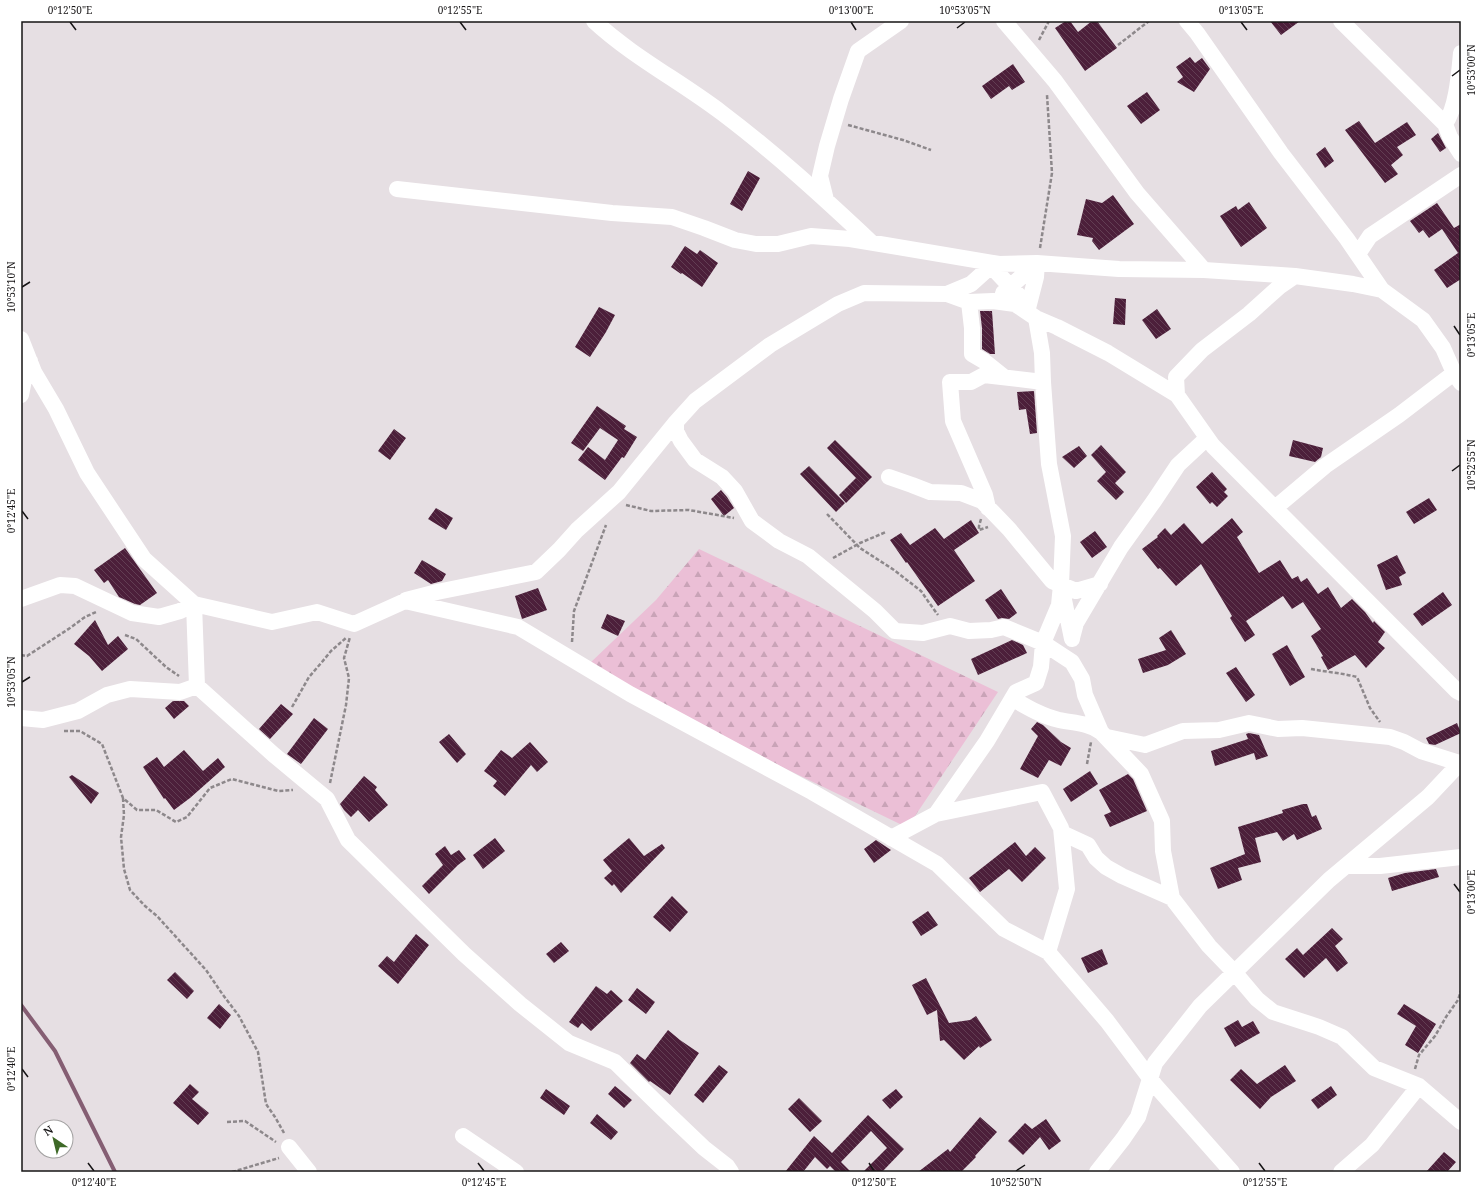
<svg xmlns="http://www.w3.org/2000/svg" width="1482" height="1193" font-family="'Noto Serif',serif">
<defs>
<pattern id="forest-firs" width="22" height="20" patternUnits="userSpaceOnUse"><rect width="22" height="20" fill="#ebbfd6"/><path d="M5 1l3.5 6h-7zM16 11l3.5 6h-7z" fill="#c9a3b7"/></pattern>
<pattern id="building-back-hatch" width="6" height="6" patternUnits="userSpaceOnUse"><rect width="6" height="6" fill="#4c1f3a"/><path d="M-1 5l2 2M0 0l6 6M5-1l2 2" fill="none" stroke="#623e53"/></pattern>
</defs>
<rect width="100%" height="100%" fill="#e6dfe3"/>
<path fill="url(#forest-firs)" d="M699,549L998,692L913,819L902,825L782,767L589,664L656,600Z"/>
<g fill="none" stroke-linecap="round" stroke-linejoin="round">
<path stroke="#855e73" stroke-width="4" d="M21,1005L55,1051L115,1172"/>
</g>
<path fill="url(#building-back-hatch)" d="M1066,21H1070L1078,32L1092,21H1097L1117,48L1085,71L1055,28Z
M1270,21H1300L1281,35Z
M1190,57L1195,63L1202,58L1210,69L1194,92L1177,82L1183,77L1176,67Z
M1013,64L1025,82L1012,90L1009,86L991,99L982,86Z
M1147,92L1160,110L1141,124L1127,106Z
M1359,121L1375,143L1407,122L1416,135L1397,147L1403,155L1391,165L1398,174L1385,183L1345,130Z
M1438,133L1446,148L1440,152L1431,139Z
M1325,147L1334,161L1325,168L1316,154Z
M748,171L760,178L742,211L730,204Z
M1113,195L1134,224L1099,250L1092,241L1093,238L1077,235L1086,199L1102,203Z
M1249,202L1267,228L1241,247L1220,216L1236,206L1238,210Z
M1437,203L1454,228L1461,224V279L1447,288L1434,270L1458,253L1442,229L1429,238L1423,230L1419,233L1410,221Z
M685,246L697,254L700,250L718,263L702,287L682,273L681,274L671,267Z
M1115,298L1126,299L1125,325L1113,324Z
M599,307L615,315L606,332L590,357L575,347Z
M1157,309L1171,329L1156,339L1142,320Z
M980,311H992L995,354H990L982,349V328Z
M1034,391L1037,433L1030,434L1026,409L1019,410L1017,392Z
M597,406L626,426L624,429L637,437L624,458L622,457L605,480L578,460L588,447L605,460L618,440L600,428L583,451L571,443Z
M394,429L406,438L390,460L378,451Z
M835,440L872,477L846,503L839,495L856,478L827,448Z
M1293,440L1323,448L1321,457L1315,462L1289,456Z
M1101,445L1126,472L1115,483L1124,492L1116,500L1097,481L1106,472L1091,455Z
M1079,446L1087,456L1074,468L1062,457Z
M809,466L845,503L836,512L800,474Z
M1212,472L1227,489L1224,492L1228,496L1217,507L1212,502L1210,504L1196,487Z
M721,490L727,497L734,508L724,516L711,499Z
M1429,498L1437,510L1414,524L1406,512Z
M436,508L453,518L446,530L428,519Z
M1232,518L1243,532L1237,537L1259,573L1280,560L1292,579L1298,576L1301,582L1307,578L1318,594L1328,587L1341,608L1352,599L1365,612L1373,623L1374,621L1385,632L1378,642L1385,648L1366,668L1355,655L1328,670L1321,657L1323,656L1311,636L1321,629L1303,602L1292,609L1283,596L1246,621L1255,635L1245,642L1230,618L1232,616L1201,564L1176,586L1160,568L1158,569L1142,549L1158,537L1157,536L1165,528L1171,535L1184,523L1202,544Z
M971,520L979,533L954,550L975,581L938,606L907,562L906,563L890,540L901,533L910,545L935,528L944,539Z
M1095,531L1107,547L1092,558L1080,542Z
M125,548L157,593L140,605L135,604L119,597L108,580L104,583L94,570Z
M1397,555L1406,573L1399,577L1402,585L1386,590L1377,565Z
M422,560L446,574L442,581L431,584L414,573Z
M538,588L547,610L522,619L515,596Z
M1001,589L1017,613L1009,619L1002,618L998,619L985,600Z
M1443,592L1452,605L1422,626L1413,614Z
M607,614L625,621L618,636L601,628Z
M95,620L108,645L118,636L128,649L102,671L89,656L74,644Z
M1171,630L1186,654L1168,665L1143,673L1138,659L1166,650L1159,638Z
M1012,640L1023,645L1027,653L978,675L971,659Z
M1287,645L1305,677L1290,686L1272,654Z
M1236,667L1255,695L1246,702L1226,673Z
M173,701H184L189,706L174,719L165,708Z
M281,704L293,714L270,739L259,729Z
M314,718L328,729L301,764L287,754Z
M1037,722L1043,725L1061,742L1071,748L1061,766L1049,760L1038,778L1020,769L1038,736L1031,729Z
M1457,723L1461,733L1435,745L1429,744L1426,738Z
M1249,733L1259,735L1268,756L1256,760L1254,753L1215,766L1211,751L1248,739L1246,734Z
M449,734L466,754L457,763L439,742Z
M530,742L548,762L537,772L531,765L505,796L493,786L497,781L484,771L501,750L512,758Z
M184,750L203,771L218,758L225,767L190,798L174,810L165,798L164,799L143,767L157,757L164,767Z
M1090,771L1098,784L1071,802L1063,789Z
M1128,774L1133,779L1147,811L1110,827L1104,815L1111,812L1099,790Z
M72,775L99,793L91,804L69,777Z
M364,776L377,787L375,790L388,805L369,822L358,810L351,817L344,810L340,804Z
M1303,804H1307L1312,817L1316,815L1322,829L1297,840L1294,834L1283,841L1277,832L1255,838L1261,862L1238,868L1242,880L1218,889L1210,868L1245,854L1238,827L1283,813L1282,810Z
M495,838L505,851L483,869L473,855Z
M629,838L644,856L662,844L665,848L621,893L614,884L612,886L604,878L612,871L603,860Z
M876,840L891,850L874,863L864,849Z
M1015,842L1026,856L1035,847L1046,858L1022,882L1009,869L980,892L969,878Z
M445,846L451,855L459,850L466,859L458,865L429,894L422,886L443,865L435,854Z
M1436,869L1439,877L1392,891L1388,878L1405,873Z
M672,896L688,912L670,932L653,917Z
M928,911L938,925L921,936L912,922Z
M1332,928L1343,939L1335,946L1348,963L1337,972L1326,958L1304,978L1285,959L1297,948L1303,955Z
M416,934L429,945L398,984L378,966L387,956L394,962Z
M561,942L569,951L554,963L546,954Z
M1102,949L1108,964L1088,973L1081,958Z
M175,972L194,991L187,999L167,980Z
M926,978L949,1023L970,1020L976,1016L992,1040L980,1048L979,1046L964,1060L944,1040L940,1041L937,1010L927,1015L912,985Z
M596,986L607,994L611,990L623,1001L591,1031L582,1023L578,1028L569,1022Z
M637,988L655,1002L646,1014L628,1000Z
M219,1004L231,1015L220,1029L207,1018Z
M1404,1004L1436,1024L1418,1053L1405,1045L1416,1026L1397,1014Z
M1238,1020L1242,1027L1253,1021L1260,1033L1235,1047L1224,1028Z
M668,1030L680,1040L699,1053L670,1095L650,1081L649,1082L630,1063L637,1054L645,1060Z
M719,1065L728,1072L703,1103L694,1095Z
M1285,1065L1296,1081L1271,1097L1260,1109L1230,1080L1241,1069L1257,1084Z
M190,1084L199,1092L192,1099L209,1113L198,1125L173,1103Z
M615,1086L632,1100L624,1108L608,1094Z
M1331,1086L1337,1095L1318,1109L1311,1100Z
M546,1089L570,1106L564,1115L540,1098Z
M896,1089L903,1097L890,1109L882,1100Z
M799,1098L822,1121L810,1132L788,1109Z
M597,1114L618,1132L611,1140L590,1123Z
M868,1115L904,1149L882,1172H863L887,1148L871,1131L841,1162L851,1172H836L830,1166L827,1169L815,1157L803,1172H785L814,1136L832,1153Z
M980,1117L997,1132L975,1156L976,1157L961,1172H918L948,1149L950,1152Z
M1046,1119L1061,1141L1049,1150L1040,1137L1023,1155L1008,1141L1025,1123L1032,1129Z
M1444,1152L1456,1162L1447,1172H1426Z"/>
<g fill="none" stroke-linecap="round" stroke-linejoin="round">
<path stroke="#8d888b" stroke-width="2.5" stroke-dasharray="4 2" stroke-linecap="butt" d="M1039,40L1049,21
M1118,45L1149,21
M848,125L903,140L931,150
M1040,248L1052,173L1047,95
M626,505L651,511L689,510L734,518
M827,514L860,548L894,570L921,591L930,604L938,615
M981,519L979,526V530L988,527
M833,558L860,543L886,532
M125,635L136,639L166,667L179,676
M572,642L574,611L606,525
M21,655L27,656L70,628L85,617L96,612
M1311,669C1326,672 1342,673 1357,677L1370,708L1380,722
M292,707L309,677L322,662L331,651L347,637
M64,731H80L102,744L123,798L137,810H156L176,822L187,817L210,788L232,779L278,791L293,790
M1087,764L1091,742
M330,783L346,705L349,678L344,658L350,637
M123,798L124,815L121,837L124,869L130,890L145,906L157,916L206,970L223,995L239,1016L258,1052L266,1104L275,1117L284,1133
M1415,1069L1419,1055L1435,1036L1446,1017L1458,1000L1461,991
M227,1122L245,1121L276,1142
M232,1172L279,1158"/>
<path stroke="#fff" stroke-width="16" d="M594,21C633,57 680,81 722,113C775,153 824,198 872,243
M1004,21L1055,81L1137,193L1204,270
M1187,21L1197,33L1281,153L1347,239L1382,290
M1341,21L1445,124
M1461,53C1459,73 1457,107 1445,124L1450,137L1461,154
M397,189L612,213L672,217L704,228L735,240L756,244H778L811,236L850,239L999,264
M826,200L820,176L827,146L841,99L858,51L901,21
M1358,254L1370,236L1461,175
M991,266L1022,299L1027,312L1036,277L1037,263
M1295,276L1279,287L1249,314L1202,350L1176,377L1177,395L1213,446L1457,691L1461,693
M1003,293L1037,263
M947,294L969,302L993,301L1015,304L1036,318L1057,327L1108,353L1177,395
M969,302L972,328V354L984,361L1004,377
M1036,318L1042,353L1043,382L1049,464L1063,536L1061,585L1072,639
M21,339L34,372L56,409L87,473L144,559L194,604L197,686L274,755L327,799L348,840L464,954L520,1004L569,1043L615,1062L662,1108L704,1148L727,1166L731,1172
M1461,383L1454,373L1443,348L1423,320L1382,290L1353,284L1295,276L1204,270L1119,269L1037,263L999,264L991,266L971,284L947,294L864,293L838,304L770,345L695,401L676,422V431L681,441L695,460L722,477L735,491L752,521L779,541L808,556L875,611L895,631L923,633L950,626L969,631L991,630L1004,627L1043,643L1072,662L1082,679L1085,695L1101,732L1141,774L1162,821L1163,851L1172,898L1209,946L1235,973L1257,999L1273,1012L1319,1027L1342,1037L1374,1068L1419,1086L1461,1122
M21,395L24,380L30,361
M889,477L912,485L930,492L961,493L982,501L1009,529L1052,581L1076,591L1100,584
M988,508L985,495L953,421L950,382H971L984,375L1043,382
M1275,508L1325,466L1399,415L1454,373
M1061,585L1059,605L1043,643L1041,667L1036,683L1016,692L987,741L936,814L1042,792L1061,828L1067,889L1048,952L1107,1021L1155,1085L1232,1172
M21,599L60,585L75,586L132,613L159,617L180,611L194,604L272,622L317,612L354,624L405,601L518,627L630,694L812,792L937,864L1004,929L1048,952
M406,600L437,592L536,572L559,550L577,530L619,492L676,422
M1072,638L1076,623L1121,547L1154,501L1178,465L1207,438
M1013,699C1027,707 1042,716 1059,720C1073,723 1089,723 1101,732
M21,718L43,720L78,711L107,695L130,689L180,692L197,686
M1107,737L1145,745L1183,731L1219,730L1249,723L1278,729L1302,728L1390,737L1404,742L1421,751L1459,763
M1062,833L1088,845L1096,858L1106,867L1122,876L1172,898
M891,838L936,814
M1346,866H1380L1461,857
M463,1136L516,1172
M289,1147L309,1172
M1097,1172L1123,1139L1138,1117L1155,1063L1200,1006L1329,880L1428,797L1461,762
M1341,1172L1372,1145L1419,1086"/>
</g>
<path fill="none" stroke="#161415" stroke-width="1.5" d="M70,22L76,30M460,22L466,30M851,22L856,30M1241,22L1247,30M957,28L965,22M1452,76L1460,70M22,287L30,282M1454,326L1460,335M1452,471L1460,465M22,511L28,519M22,682L30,677M1454,884L1460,892M22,1069L28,1077M88,1163L94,1171M478,1163L484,1171M869,1163L874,1171M1259,1163L1265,1171M1016,1171L1025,1165"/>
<rect width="1482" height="1193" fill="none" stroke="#ffffff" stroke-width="44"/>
<g transform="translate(54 1139) rotate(325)"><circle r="19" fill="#ffffff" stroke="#a2a1a1"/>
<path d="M0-3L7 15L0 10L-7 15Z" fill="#3e6927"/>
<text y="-6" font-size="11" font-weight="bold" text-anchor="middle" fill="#161415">N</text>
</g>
<rect x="22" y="22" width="1438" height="1149" fill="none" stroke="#161415" stroke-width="1.5"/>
<g font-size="10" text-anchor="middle" fill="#161415">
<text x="70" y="14">0°12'50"E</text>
<text x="460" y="14">0°12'55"E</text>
<text x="851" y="14">0°13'00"E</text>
<text x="965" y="14">10°53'05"N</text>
<text x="1241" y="14">0°13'05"E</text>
<text transform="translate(1471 70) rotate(-90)" y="4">10°53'00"N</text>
<text transform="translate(11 287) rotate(-90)" y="4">10°53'10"N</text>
<text transform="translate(1471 335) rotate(-90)" y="4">0°13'05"E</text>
<text transform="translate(1471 465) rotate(-90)" y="4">10°52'55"N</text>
<text transform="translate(11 511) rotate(-90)" y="4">0°12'45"E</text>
<text transform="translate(11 682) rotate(-90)" y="4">10°53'05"N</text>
<text transform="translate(1471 892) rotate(-90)" y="4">0°13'00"E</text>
<text transform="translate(11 1069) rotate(-90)" y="4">0°12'40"E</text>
<text x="94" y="1186">0°12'40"E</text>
<text x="484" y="1186">0°12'45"E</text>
<text x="874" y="1186">0°12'50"E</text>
<text x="1016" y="1186">10°52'50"N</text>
<text x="1265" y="1186">0°12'55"E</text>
</g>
</svg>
